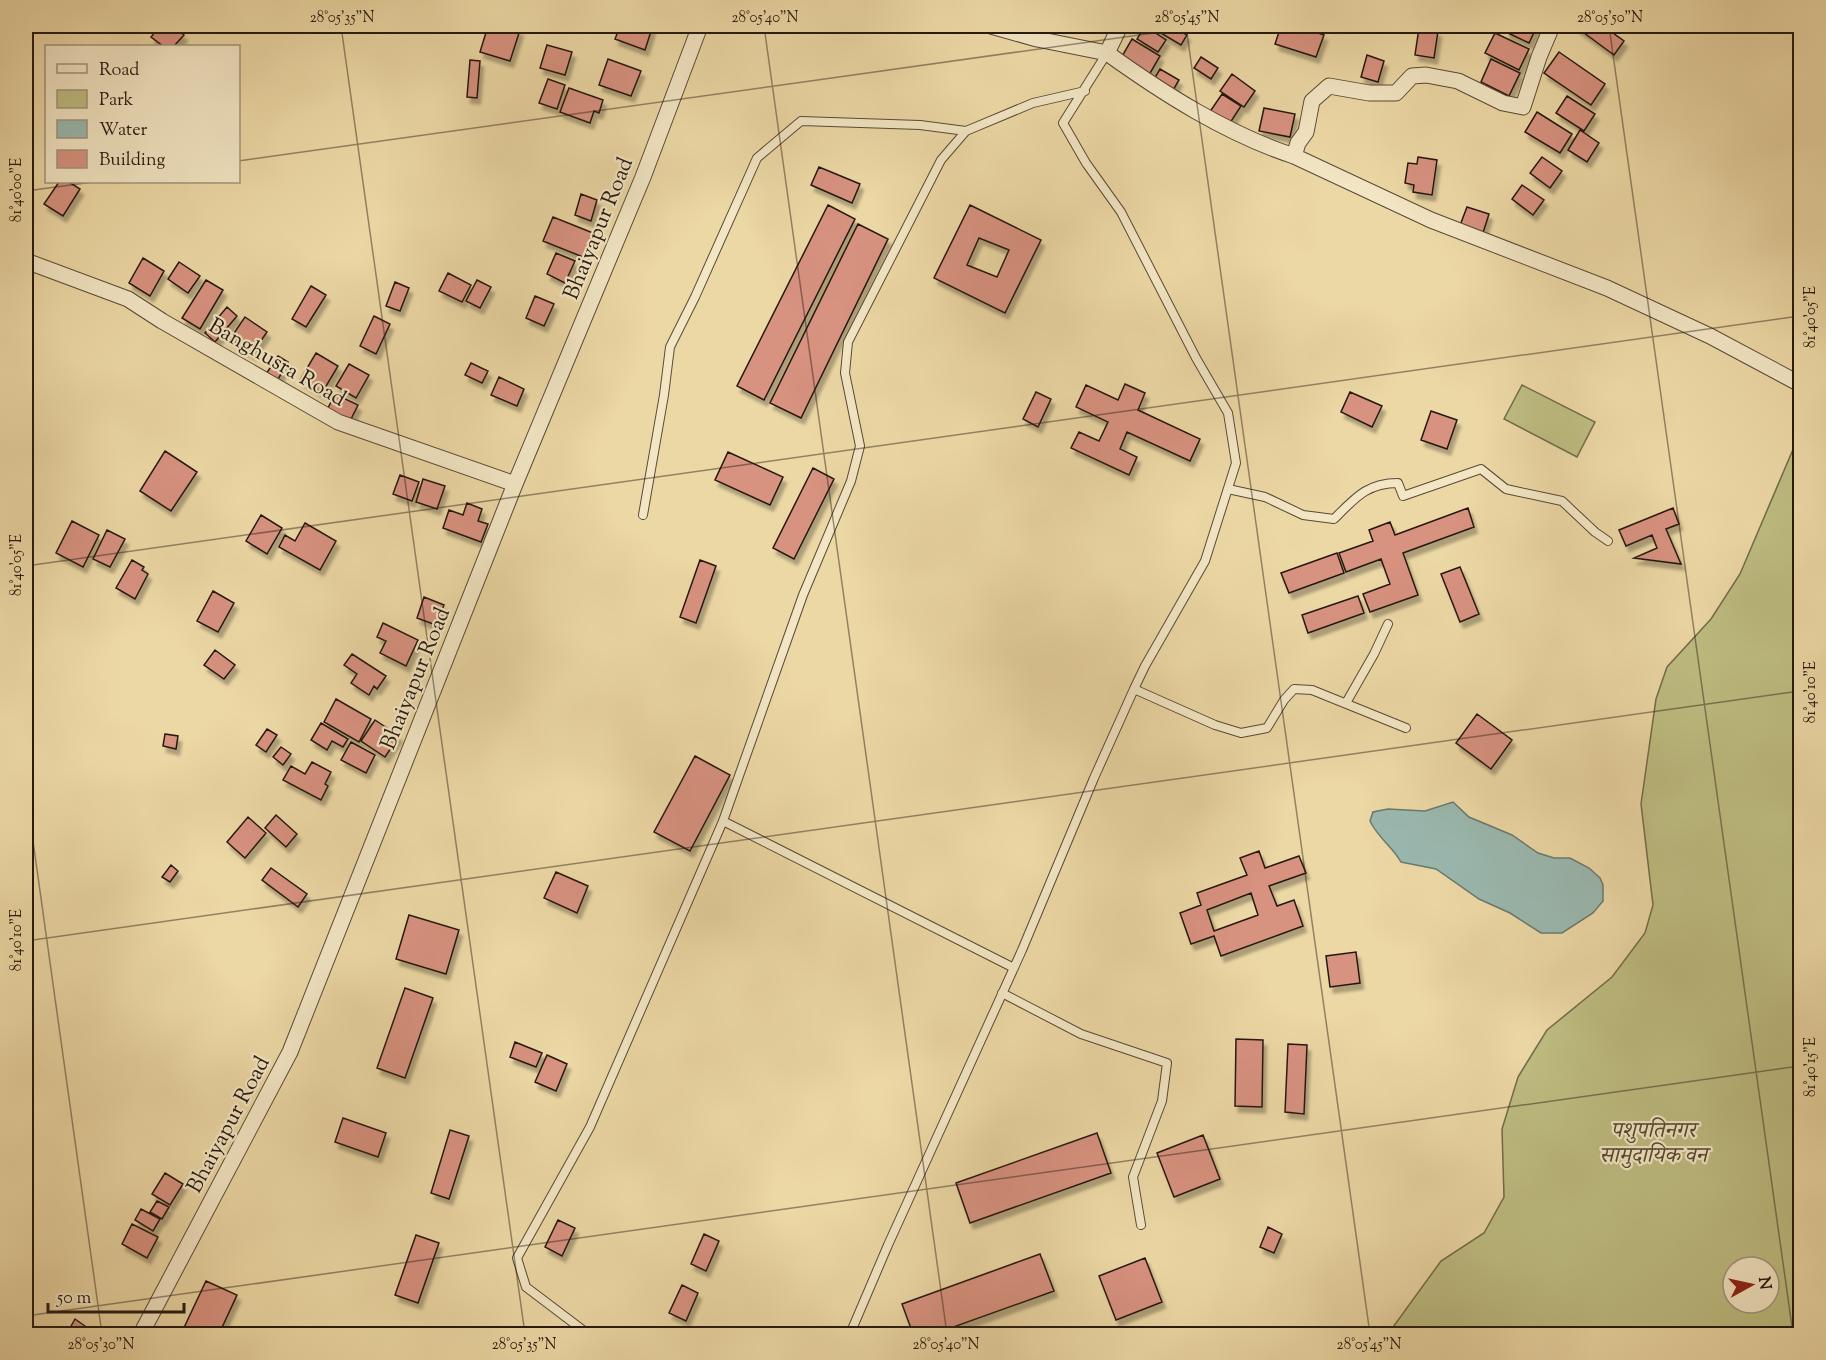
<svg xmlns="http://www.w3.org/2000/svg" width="1826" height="1360" font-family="'Sorts Mill Goudy','Noto Serif Devanagari',serif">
<defs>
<filter id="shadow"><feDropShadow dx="3.5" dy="6" stdDeviation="1.5" flood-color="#0004"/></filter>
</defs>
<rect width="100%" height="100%" fill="#ecd8a5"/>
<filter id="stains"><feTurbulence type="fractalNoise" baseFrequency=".00333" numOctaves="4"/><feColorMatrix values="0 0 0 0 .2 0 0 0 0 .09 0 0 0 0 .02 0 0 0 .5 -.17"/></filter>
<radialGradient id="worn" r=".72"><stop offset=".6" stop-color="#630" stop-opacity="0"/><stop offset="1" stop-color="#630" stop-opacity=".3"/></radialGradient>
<path fill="#bebd82" stroke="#726b4a" stroke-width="1.5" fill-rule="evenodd" d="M1522,385L1595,422L1577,457L1504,419Z
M1800,433V1334H1388L1441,1261L1484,1233L1504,1197L1502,1129L1518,1077L1547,1030L1612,977L1645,933L1653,905L1641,804L1656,699L1667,667L1711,619L1740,574ZM1733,1267H1769V1303H1733Z"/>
<path fill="#9ab8af" stroke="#6c7870" stroke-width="1.5" d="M1453,802L1469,817L1512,835L1538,853L1554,858H1570L1589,868L1600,878L1603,885V901L1593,913L1562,933H1541L1510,913L1479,899L1436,869L1401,862C1392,846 1378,838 1370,821L1373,812L1388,809L1425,811Z"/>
<path fill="#d89280" stroke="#261911" stroke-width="1.5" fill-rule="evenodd" filter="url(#shadow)" d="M160,26H172L184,35L174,46H163L151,37Z
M488,26H507L520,30L510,61L480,52Z
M620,26H644L652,28L645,50L615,39Z
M1145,26L1166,40L1158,52L1137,39Z
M1149,26H1172L1187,35L1181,45Z
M1281,26H1297L1324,35L1316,57L1275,44Z
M1508,26H1537L1529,43L1506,32Z
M1577,26H1603L1624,41L1614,55L1576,27Z
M1419,28L1438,31L1434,58L1415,55Z
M1495,33L1529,49L1519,70L1485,53Z
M1132,39L1160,56L1149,75L1121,58Z
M547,45L572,52L565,75L540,68Z
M1559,52L1605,84L1591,105L1544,73Z
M1367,55L1384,61L1378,82L1361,77Z
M1201,57L1218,68L1211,79L1194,68Z
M608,59L641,71L631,96L599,85Z
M1491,59L1520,73L1509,96L1481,82Z
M470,60L480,61L477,98L467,97Z
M1160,69L1179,80L1172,92L1153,81Z
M1232,74L1255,91L1244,107L1220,91Z
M548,79L565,85L557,109L539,103Z
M569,88L603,100L599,113L594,111L590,123L560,112Z
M1222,94L1241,106L1228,126L1209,113Z
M1567,96L1595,114L1584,131L1556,113Z
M1264,108L1295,114L1290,137L1259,131Z
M1537,112L1572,134L1560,153L1525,132Z
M1580,130L1599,143L1587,162L1568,150Z
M1418,157L1437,160L1432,195L1413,192L1414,185L1405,183L1408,163L1417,164Z
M1542,157L1562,171L1550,188L1530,173Z
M819,167L860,184L852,203L811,185Z
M59,182H69L80,189L63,216L44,204Z
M1522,185L1544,200L1533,215L1512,199Z
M581,194L597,200L591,221L575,215Z
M828,205L855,219L764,400L737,386Z
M970,205L1041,240L1005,313L934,278ZM979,238L1009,250L997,277L967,265Z
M1467,207L1489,214L1482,236L1459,228Z
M553,217L593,233L583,257L543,241Z
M858,224L888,239L801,418L770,403Z
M556,253L575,261L565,283L547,274Z
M143,258L164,271L150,296L129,283Z
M179,262L200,276L188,293L168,279Z
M448,273L471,285L462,302L439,291Z
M206,280L223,290L200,329L182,318Z
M477,280L491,287L480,308L466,301Z
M395,282L409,288L400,311L386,306Z
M311,286L326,295L306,327L292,319Z
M535,296L554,304L544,326L526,318Z
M227,307L237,316L215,342L205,333Z
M374,316L390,324L376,354L360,346Z
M245,317L267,332L252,354L230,339Z
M316,353L338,366L322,393L300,380Z
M278,356L288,362L277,381L266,374Z
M471,363L488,371L482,383L465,375Z
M349,364L369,375L356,398L336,386Z
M499,377L524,389L517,406L491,395Z
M1125,384L1145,393L1138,410L1200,439L1190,461L1127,432L1120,449L1137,457L1129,475L1071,448L1079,432L1099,441L1108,422L1076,407L1086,385L1118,400Z
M1036,392L1051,399L1038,427L1023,419Z
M1350,392L1382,406L1372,427L1341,412Z
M335,394L358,405L349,423L326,412Z
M1431,411L1457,420L1447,449L1421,440Z
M165,451L197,472L171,511L140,491Z
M728,452L783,477L770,505L715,480Z
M813,468L834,479L794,559L773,548Z
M400,475L419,482L412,501L393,494Z
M423,479L445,486L437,509L416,502Z
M467,503L482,509L478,521L488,524L481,542L443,528L449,510L463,515Z
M1468,508L1474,527L1403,553L1418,595L1370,612L1363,594L1390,584L1381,559L1346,572L1339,553L1373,541L1369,530L1390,522L1395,535Z
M1673,508L1679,524L1666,529L1681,564L1634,558L1657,548L1652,535L1626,546L1619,530Z
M261,515L282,528L267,554L246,541Z
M72,521L99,535L83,567L56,553Z
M305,523L336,541L320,570L279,547L285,535L295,541Z
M107,530L125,539L110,567L93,559Z
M1337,553L1344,573L1289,593L1281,573Z
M132,560L144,567L142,570L148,574L135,599L116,588Z
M700,560L716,566L696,623L680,617Z
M1460,567L1479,614L1460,622L1441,574Z
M213,591L234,603L218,632L197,621Z
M1358,596L1364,613L1308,633L1302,615Z
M424,597L444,605L436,625L417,618Z
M383,623L418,640L406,666L380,653L386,641L377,637Z
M215,650L235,665L224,679L204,665Z
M352,654L386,676L377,689L374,686L369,695L351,683L357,674L344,665Z
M336,699L371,719L359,742L324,722Z
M1477,714L1512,740L1491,769L1456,743Z
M375,720L399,736L385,757L361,741Z
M321,723L348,739L343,747L332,741L327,750L311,740Z
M267,729L277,735L266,752L256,745Z
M165,734L178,736L176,749L163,746Z
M351,742L375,755L366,773L341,760Z
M281,747L291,754L283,765L273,757Z
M695,756L730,775L690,851L654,832Z
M312,762L331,772L325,784L328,786L321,800L283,780L291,766L305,774Z
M276,815L297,834L286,847L265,828Z
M248,817L266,833L245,858L227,842Z
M1259,851L1265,868L1299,856L1306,873L1269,886L1277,906L1294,900L1303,926L1221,956L1214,936L1191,944L1180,913L1201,905L1197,893L1247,875L1240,858ZM1251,893L1258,915L1214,931L1207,910Z
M171,865L178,871L170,882L162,877Z
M271,868L307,894L298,907L262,880Z
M556,872L588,886L577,913L544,898Z
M409,915L459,930L446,974L396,959Z
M1356,952L1360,983L1330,987L1326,956Z
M405,988L433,998L405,1078L377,1068Z
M1236,1039L1263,1040L1262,1107L1235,1106Z
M515,1042L542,1053L536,1067L510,1057Z
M1288,1044L1307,1045L1304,1114L1285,1112Z
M547,1055L567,1064L556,1091L535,1082Z
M343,1118L386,1133L378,1157L335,1142Z
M450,1130L469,1136L449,1199L431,1193Z
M1097,1133L1111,1173L970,1223L956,1183Z
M1203,1135L1220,1179L1174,1197L1157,1153Z
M165,1173L183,1184L170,1205L152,1194Z
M157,1201L169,1207L162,1219L150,1212Z
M141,1209L160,1219L153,1231L135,1220Z
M558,1220L575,1228L562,1256L545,1247Z
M132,1224L158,1237L147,1258L122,1244Z
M1268,1227L1282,1234L1274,1253L1260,1247Z
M704,1234L719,1241L706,1271L691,1264Z
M416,1235L439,1243L418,1303L395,1295Z
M1040,1254L1054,1291L934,1334H913L902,1304Z
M1145,1258L1162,1302L1116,1320L1099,1276Z
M206,1281L237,1295L219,1334H181Z
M682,1285L698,1293L686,1321L669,1313Z
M75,1319L95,1333L98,1329L105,1334H79L70,1328Z"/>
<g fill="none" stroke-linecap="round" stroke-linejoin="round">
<g stroke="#584936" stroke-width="10">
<path id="service" d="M1228,489L1265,497L1303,515L1334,519C1355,498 1367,483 1398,483L1403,496L1481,469L1506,489L1562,501L1595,532L1608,541
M643,515L664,395L670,347L695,297L757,158L801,121L920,125L966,131
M1134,689L1215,725L1241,733L1267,728L1284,700L1294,689L1312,690L1406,728
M1346,703L1374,654L1388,624
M723,821L803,595L851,481L860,446L845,373L848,342L941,160L966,131L1033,103L1085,91
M1002,993L1081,1034L1167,1063L1162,1101L1133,1177L1141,1225
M588,1334L526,1287L517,1258L590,1127L723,821L1014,968
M850,1334L888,1245L1022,950L1094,778L1134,689L1145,666L1205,561L1236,463L1228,413L1196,358L1121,212L1086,163L1063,123L1107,53"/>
</g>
<g stroke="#584936" stroke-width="17">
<path id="minor" d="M991,26L1037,39L1107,53L1120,26
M1107,53C1164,94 1227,134 1294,156L1431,220L1607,288L1710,336L1800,384
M1294,156L1298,143L1306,132L1312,101L1329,86L1369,93H1396L1412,76L1426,75L1458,81L1503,103L1523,107L1539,57L1552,26
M26,261L128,299L162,321L338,422L515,484
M141,1334L290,1052L515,484L643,177L700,26"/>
</g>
<use href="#service" stroke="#f3e6c4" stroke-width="8"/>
<use href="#minor" stroke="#f3e6c4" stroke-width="15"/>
</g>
<path fill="none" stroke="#261911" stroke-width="1.5" stroke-opacity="0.45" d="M341,26L525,1334M764,26L947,1334M1186,26L1370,1334M1609,26L1793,1334M238,161L1203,26M26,191L93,182M26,566L1800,316M26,791L102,1334M26,941L1800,691M26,1316L1800,1066"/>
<g text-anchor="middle" stroke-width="4.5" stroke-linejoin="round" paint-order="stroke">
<g font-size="22" fill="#261911" stroke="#f3e6c4">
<text transform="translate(597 228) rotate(-68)" y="8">Bhaiyapur Road</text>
<text transform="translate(278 361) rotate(30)" y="8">Banghusra Road</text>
<text transform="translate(414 678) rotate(-68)" y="8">Bhaiyapur Road</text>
<text transform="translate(227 1124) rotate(-62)" y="8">Bhaiyapur Road</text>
</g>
<g font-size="22" font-style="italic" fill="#544a33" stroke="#f3e6c4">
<text x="1653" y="1137">पशुपतिनगर<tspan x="1653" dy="25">सामुदायिक वन</tspan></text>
</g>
</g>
<rect width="1826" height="1360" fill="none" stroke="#ecd8a5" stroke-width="66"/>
<rect x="45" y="45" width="195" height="138" fill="#f3e6c4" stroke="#a1947c" stroke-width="1.5"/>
<rect x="57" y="64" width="30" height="9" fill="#f3e6c4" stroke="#a1947c" stroke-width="1.5"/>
<text x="99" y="75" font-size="18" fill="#261911">Road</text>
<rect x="57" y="90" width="30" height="18" fill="#bebd82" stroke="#a1947c" stroke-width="1.5"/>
<text x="99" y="105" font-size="18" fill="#261911">Park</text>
<rect x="57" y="120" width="30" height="18" fill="#9ab8af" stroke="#a1947c" stroke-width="1.5"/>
<text x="99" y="135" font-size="18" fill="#261911">Water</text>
<rect x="57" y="150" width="30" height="18" fill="#d89280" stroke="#a1947c" stroke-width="1.5"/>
<text x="99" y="165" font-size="18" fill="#261911">Building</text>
<g transform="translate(1751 1285) rotate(82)"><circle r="28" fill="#f3e6c4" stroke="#a1947c" stroke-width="1.5"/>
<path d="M0-4.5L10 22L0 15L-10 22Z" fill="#8f2418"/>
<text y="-9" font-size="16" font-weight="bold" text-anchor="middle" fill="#261911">N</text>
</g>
<path d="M48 1303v9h136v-9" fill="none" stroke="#261911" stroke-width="3"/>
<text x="57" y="1303" font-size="18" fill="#261911" stroke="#f3e6c4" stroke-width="4.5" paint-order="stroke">50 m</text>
<rect x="33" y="33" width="1760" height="1294" fill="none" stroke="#261911" stroke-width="2"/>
<g font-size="15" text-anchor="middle" fill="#261911">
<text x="342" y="22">28°05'35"N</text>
<text x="765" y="22">28°05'40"N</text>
<text x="1187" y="22">28°05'45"N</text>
<text x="1610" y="22">28°05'50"N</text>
<text transform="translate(16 190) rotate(-90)" y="5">81°40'00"E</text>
<text transform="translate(1810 317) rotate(-90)" y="5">81°40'05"E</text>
<text transform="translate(16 565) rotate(-90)" y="5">81°40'05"E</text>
<text transform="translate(1810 692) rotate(-90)" y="5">81°40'10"E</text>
<text transform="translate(16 940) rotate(-90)" y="5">81°40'10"E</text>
<text transform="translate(1810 1067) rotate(-90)" y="5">81°40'15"E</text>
<text x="101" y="1349">28°05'30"N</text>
<text x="524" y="1349">28°05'35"N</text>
<text x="946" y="1349">28°05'40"N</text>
<text x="1369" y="1349">28°05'45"N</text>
</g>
<rect width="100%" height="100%" filter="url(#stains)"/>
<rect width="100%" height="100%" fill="url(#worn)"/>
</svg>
